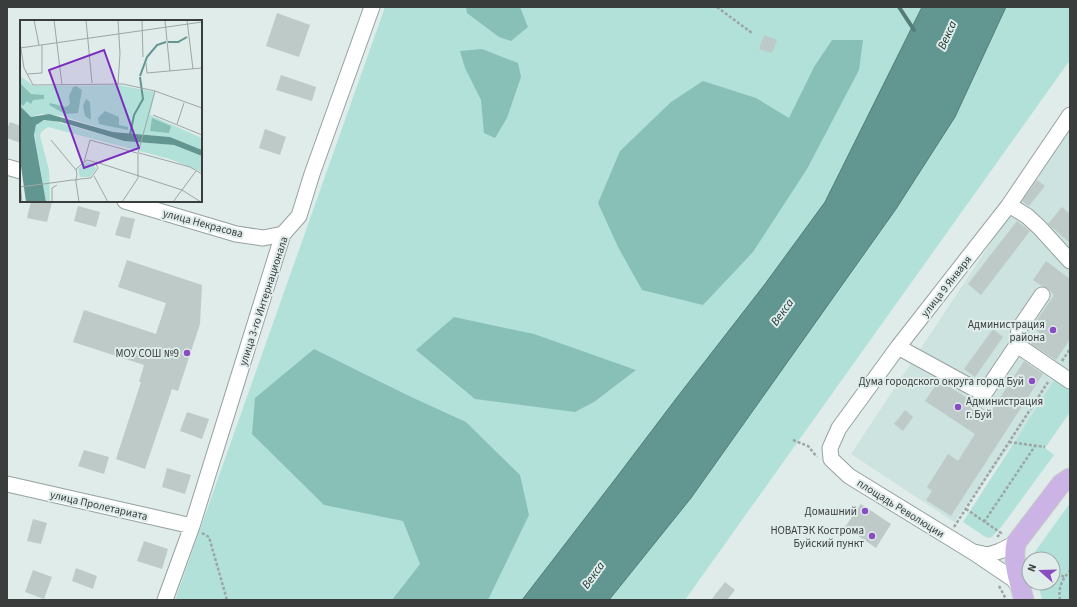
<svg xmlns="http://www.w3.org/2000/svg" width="1077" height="607" font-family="'Source Sans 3',sans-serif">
<rect width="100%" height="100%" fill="#dfecea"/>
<path fill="#cde3df" d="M1070,123V366L954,522L851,454Z"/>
<path fill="#b2e1da" d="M385,7H922L825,202L765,284L675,400L616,478L522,600H175Z
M1006,7H1070V60L685,600H609L691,498L896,209L955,117Z
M1055,379L1070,388V412L1045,448L1054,455L1002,526L992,537L987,538L963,522Z
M1070,503V600H1042L1038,583H1053V559H1032V556Z"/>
<path fill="#88c0b8" d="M466,7H520L528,27L511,41L499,37L467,13Z
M832,40H863L859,70L807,169L753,252L703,305L642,290L618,247L598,203L620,151L671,102L703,81L756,98L789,118L814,67Z
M482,49L518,63L521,77L507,118L495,138L484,133L481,100L465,68L460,51Z
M454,317L534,334L636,370L594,402L575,412L475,399L416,350Z
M314,349L407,395L466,422L520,475L529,515L488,600H392L420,564L403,521L324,505L252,434L255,398Z"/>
<path fill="#619790" stroke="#557c77" d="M922,7H1006L955,117L896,209L691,498L609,600H522L616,478L675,400L765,284L825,202Z"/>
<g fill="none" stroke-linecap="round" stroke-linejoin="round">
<path stroke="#557c77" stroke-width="4" d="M899,7L914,30"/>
</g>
<path fill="#bdcac8" d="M277,13L310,25L299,57L266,46Z
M764,35L777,40L772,53L759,49Z
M281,75L316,87L312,101L276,90Z
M10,122L21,126V143L7,138V129Z
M265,129L286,137L280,155L259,148Z
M1037,180L1045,186L1029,206L1022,201Z
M31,201H46L52,202L47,222L27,218Z
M78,206L100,212L96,227L74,221Z
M1062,207L1070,214V243L1048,224Z
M121,216L135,219L130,239L115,235Z
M1017,221L1030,231L981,295L968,284Z
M127,260L202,285L200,324L178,391L172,389L145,469L116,459L141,382H139L144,365L73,342L84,310L156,334L166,303L118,287Z
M1046,261L1070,279V339L1056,360L1031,344L1039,332L1032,327L1054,295L1047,288L1042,286L1033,280Z
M993,329L1003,337L975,377L964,369Z
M1024,361L1043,374L951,516L926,500L932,491L927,487L948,454L958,461L975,434L925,401L939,380L990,413Z
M905,410L913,417L903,431L894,424Z
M187,412L209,419L202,439L180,431Z
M84,450L109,457L104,474L78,466Z
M167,468L191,475L185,494L162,487Z
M861,504L891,524L876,548L845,527Z
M33,519L47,523L41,544L27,541Z
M144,541L168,549L162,569L137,561Z
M76,568L97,576L93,589L72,581Z
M33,570L52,577L44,599L25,592Z
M725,582L735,590L727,600H711Z"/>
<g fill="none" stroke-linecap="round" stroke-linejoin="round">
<g stroke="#96a2a0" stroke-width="17">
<path id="minor" d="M7,167L21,171
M125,201L236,234L263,238L283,234
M1009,205L1027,216L1040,228L1070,261
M1017,345L1070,381
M898,347L984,394L1017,345L1019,329L1042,295
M7,484L192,526
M974,552L988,555L1000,551L1016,543
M1021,589L1013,579L973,552L849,476L831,459L830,448L839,428L898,347L1009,205L1070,115
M165,600L192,526L283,234L299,216L312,174L372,7"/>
</g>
<g stroke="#c8c9c9" stroke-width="21">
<path id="major" d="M1024,600C1019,581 1012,563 1016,543L1061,484L1070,478"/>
</g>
<path stroke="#9ca6a4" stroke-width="2.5" stroke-dasharray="3 2" stroke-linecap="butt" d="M717,7L752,33
M1062,361L1070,349
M793,440L808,446L817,457
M1009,442L1045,447
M966,509L1001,533L997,537
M984,522L1035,446
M954,527L1048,382
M202,533L209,537L227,600
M1032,556L1037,559
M1053,570L1064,577
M999,586L1004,595L1006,600
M1060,600C1058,588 1062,579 1070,571"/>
<use href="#minor" stroke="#fff" stroke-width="15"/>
<use href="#major" stroke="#ccb3e6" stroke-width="19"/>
</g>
<g fill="#8a4cc2" stroke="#dfecea" stroke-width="1.5">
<circle cx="1053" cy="330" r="4"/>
<circle cx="187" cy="353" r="4"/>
<circle cx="1032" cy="381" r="4"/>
<circle cx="958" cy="407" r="4"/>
<circle cx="865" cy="511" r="4"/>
<circle cx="872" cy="536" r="4"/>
</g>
<g text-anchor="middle" stroke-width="4" stroke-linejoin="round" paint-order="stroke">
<g font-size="11" fill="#393e3d" stroke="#dfecea">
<text transform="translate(203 223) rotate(15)" y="4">улица Некрасова</text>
<text transform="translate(946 286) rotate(-52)" y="4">улица 9 Января</text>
<text transform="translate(263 301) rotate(-72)" y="4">улица 3-го Интернационала</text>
<text transform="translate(99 505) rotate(13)" y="4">улица Пролетариата</text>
<text transform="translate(901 508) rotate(32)" y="4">площадь Революции</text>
</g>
<g font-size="11" fill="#393e3d" stroke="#dfecea" text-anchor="end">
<text x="1045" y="328">Администрация<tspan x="1045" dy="13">района</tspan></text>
<text x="179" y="357">МОУ СОШ №9</text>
<text x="1024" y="385">Дума городского округа город Буй</text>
<text x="966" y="405" text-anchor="start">Администрация<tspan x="966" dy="13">г. Буй</tspan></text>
<text x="857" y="515">Домашний</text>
<text x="864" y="534">НОВАТЭК Кострома<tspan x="864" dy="13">Буйский пункт</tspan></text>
</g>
<g font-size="12" font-style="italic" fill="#14312d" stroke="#dfecea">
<text transform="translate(947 35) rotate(-66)" y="4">Векса</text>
<text transform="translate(782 312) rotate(-54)" y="4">Векса</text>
<text transform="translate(593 575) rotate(-54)" y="4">Векса</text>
</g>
</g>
<g transform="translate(20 20)">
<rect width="182" height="182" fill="#dfecea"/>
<path d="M0,56L14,66L98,65L135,72L130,95L182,118V130L150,117L93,112L42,96L21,94L11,97L0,86ZM30,100L104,121L154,125L182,136V152L150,139L28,107L21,112L20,116L29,150L30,182H26L14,111L18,102ZM67,142L74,144L76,149L70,157H60L58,149Z" fill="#b2e1da"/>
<path d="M0,63L11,74L24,75V79L13,80L11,84L7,81L3,86L0,83ZM56,66L62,70L58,93L45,94L29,85L30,83L46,87L50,84L49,76L53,67ZM66,79L70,82L71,100L65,96L63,86ZM85,91L99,97V105L108,107V110L79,104L78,98ZM132,98L151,106L149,113L130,111Z" fill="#88c0b8"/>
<path d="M0,86L11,97L29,94L93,112L150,117L182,130V136L154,125L104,121L41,102L24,100L16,105L14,115L26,182H6L0,139Z" fill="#619790"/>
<path fill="none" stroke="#619790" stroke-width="2" d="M148,22H158L167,17M120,56L127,37L137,25L146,22M110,115L114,95L123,79L120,57"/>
<path fill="none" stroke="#9da6a5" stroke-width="1" d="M14,0L19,25M34,0L42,65M66,0L72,63M122,0L123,37M145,0L150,51M167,0L173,49M0,22L4,48L13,65L103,64L135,71M0,28L182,2M126,43L127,53L182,48M7,54L22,53V25M98,64L100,34L98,0M133,95L182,115M157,104L164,83M31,120L56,150M119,133L170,147L182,154M64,142L70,120L117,133M76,142L162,170L181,182M74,156L88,182M0,163L2,182M0,167L31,163L52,160H56L60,159L71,158L78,148L75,142L67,140L56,149L57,155L56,159V162L59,182M32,182V168L37,165M102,182L118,158V133L135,71L182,88M153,182L176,151"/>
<path fill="#7b2cbf" fill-opacity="0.15" stroke="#7b2cbf" stroke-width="2" d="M84,30L119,128L64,148L29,50Z"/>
<rect width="182" height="182" fill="none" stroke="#393e3d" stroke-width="2"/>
</g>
<rect width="1077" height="607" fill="none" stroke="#393e3d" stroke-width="16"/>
<g transform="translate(1041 571) rotate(290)"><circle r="19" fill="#dfecea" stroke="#9da6a5"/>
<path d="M0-3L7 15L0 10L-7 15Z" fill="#8a4cc2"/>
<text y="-6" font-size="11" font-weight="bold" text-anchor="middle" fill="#393e3d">N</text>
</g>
</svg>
